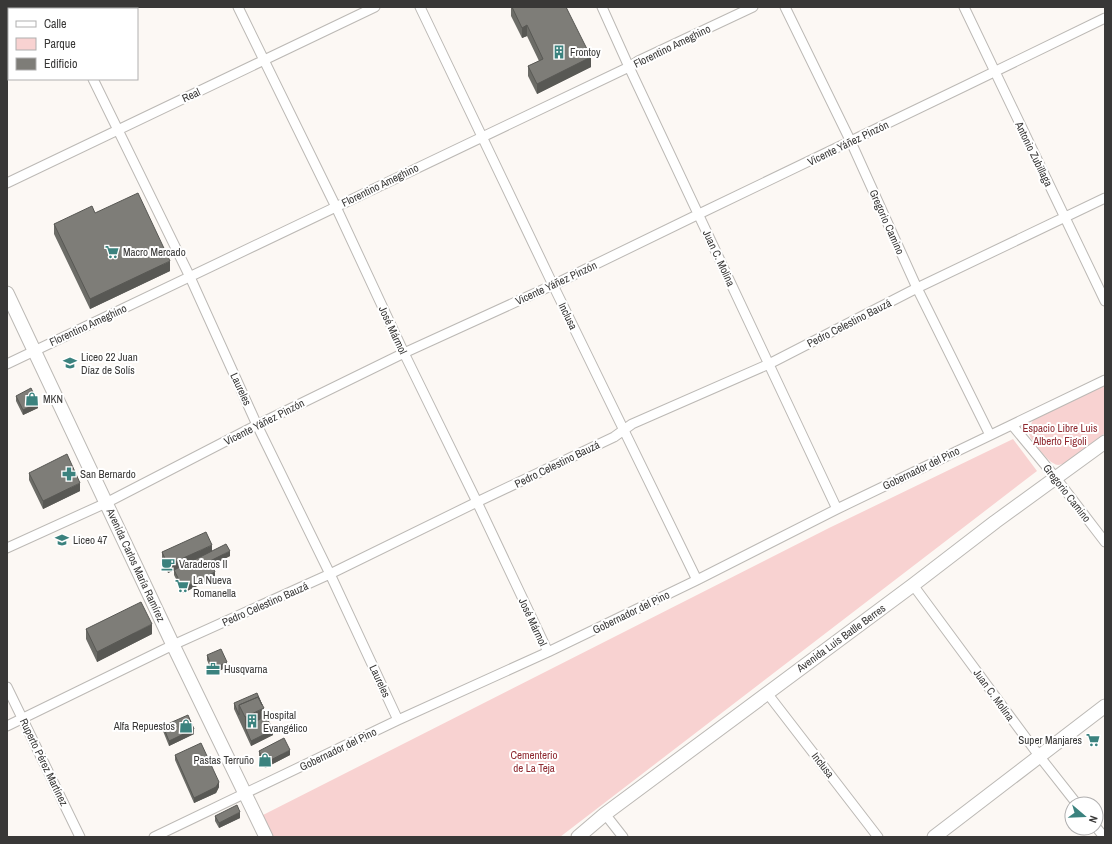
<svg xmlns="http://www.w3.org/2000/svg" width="1112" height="844" font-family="'Archivo Narrow',sans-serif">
<rect width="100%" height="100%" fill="#fcf8f4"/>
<path fill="#f8d2d1" d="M1105,385V433L1065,463C1060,465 1057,466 1053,463C1047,460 1031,441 1029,434C1028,429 1031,424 1033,420Z
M1013,439L1037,471L560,837H273L263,815L829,528Z"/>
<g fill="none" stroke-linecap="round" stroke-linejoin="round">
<g stroke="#bcb9b5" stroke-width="11">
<path id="street" d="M59,7L60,9
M238,7L336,207L404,353L477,502L548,652
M420,7L553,285L697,580
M602,7L629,67L837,509
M785,7L851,142L917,288L990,435
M964,7L1105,301
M93,79L190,277L257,425L330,574L398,720
M7,183L375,7
M7,364L629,67L638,61L753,7
M1012,425L1056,478L1105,542
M7,548L106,503L257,425L404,353L553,285L699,214L963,87L1105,18
M913,585L1040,757L1077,804
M7,687L80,837
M767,693L878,837
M7,726L173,645L330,574L477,502L614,437L632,424L769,364L917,288L1105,198
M605,814L623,837
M1096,827L1104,837
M154,837L398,720L548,652L697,580L837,509L1105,380"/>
</g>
<g stroke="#bcb9b5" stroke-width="15">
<path id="secondary" d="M7,293L173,645L266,837
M578,837L605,814L913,585L995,522L1105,442
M934,837L1105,706"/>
</g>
<use href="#street" stroke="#fff" stroke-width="9"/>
<use href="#secondary" stroke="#fff" stroke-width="13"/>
</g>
<path fill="#6c6c67" d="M511,7H566L591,67L537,94L528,76V66L539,61L527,36L522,38L511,16Z
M95,213L170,271L90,309L54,234V224Z
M16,396L38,408L23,415L16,401Z
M29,473L80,491L43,509L29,480Z
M212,551L230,556L212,565L215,577L183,593L174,575V570L168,573L162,559V552Z
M86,629L152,634L97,662L86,639Z
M207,655L227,667L213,674L207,660Z
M234,703L264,718L273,735L251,746L234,709Z
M163,726L194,734L169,746L163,731Z
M259,751L290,755L265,768L259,756Z
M175,755L219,787L216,793L194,803L175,760Z
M215,816L240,818L219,828L215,821Z"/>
<path fill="#585854" d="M527,25V36L522,38V28Z
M591,57V67L537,94V84Z
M170,261V271L90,309V299Z
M38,403V408L23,415V410Z
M80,483V491L43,509V501Z
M212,545V553L168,573V565Z
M230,551V556L210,566V561Z
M215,572V577L183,593V588Z
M152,624V634L97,662V652Z
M227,662V667L213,674V669Z
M264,708V723L245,727V717Z
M194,729V734L169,746V741Z
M273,730V735L251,746V741Z
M290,750V755L265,768V763Z
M219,782V787L216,793L194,803V798Z
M240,812V818L219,828V823Z"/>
<path fill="#7e7d78" stroke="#585854" d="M512,7H566L591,57L537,84L528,66L543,59L527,25L522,28Z
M138,193L170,261L90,299L54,224L92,206L95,213Z
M31,388L38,403L23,410L16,396Z
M67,454L80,483L43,501L29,473Z
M206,532L212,545L168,565L162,552Z
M226,544L230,551L210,561L215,572L183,588L174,570Z
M141,602L152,624L97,652L86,629Z
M221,649L227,662L213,669L207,655Z
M257,693L262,705L258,697L239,705V715L234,703Z
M258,697L264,708L245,717L239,705Z
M188,715L194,729L169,741L163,726Z
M266,716L273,730L251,741L245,727Z
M284,738L290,750L265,763L259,751Z
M201,743L219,782L216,787L194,798L175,755Z
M237,805L240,812L219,823L215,816Z"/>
<defs>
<g id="building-bare" transform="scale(1.08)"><path d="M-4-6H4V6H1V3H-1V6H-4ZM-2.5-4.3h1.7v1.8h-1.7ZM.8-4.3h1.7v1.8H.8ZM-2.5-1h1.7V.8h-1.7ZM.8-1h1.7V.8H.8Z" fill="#3b827e" stroke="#fff" stroke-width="2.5" paint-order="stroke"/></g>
<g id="supermarket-bare" transform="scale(1.08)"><path d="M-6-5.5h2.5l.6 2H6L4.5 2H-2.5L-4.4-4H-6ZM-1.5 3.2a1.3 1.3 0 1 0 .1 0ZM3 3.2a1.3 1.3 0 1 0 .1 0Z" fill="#3b827e" stroke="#fff" stroke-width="2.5" paint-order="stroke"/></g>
<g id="school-bare" transform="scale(1.08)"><path d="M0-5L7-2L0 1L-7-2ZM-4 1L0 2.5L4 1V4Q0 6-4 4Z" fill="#3b827e" stroke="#fff" stroke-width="2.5" paint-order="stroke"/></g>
<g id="shop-bare" transform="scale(1.08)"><path d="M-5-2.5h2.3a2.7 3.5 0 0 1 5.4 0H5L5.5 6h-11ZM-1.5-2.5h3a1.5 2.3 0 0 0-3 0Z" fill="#3b827e" stroke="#fff" stroke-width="2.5" paint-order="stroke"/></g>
<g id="pharmacy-bare" transform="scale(1.08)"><path d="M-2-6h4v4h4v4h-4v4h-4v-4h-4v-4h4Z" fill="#3b827e" stroke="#fff" stroke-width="2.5" paint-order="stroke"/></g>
<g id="cafe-bare" transform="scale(1.08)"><path d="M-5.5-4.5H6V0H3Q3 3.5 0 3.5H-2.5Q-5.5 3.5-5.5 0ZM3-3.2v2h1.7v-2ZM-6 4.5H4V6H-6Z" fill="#3b827e" stroke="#fff" stroke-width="2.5" paint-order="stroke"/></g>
<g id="office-bare" transform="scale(1.08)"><path d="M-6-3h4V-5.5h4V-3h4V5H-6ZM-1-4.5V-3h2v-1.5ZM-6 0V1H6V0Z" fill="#3b827e" stroke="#fff" stroke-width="2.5" paint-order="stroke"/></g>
</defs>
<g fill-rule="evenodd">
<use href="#building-bare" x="559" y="52"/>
<use href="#supermarket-bare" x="112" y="252"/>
<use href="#school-bare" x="70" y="363"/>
<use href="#shop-bare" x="32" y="399"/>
<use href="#pharmacy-bare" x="69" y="474"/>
<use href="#school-bare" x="62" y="540"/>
<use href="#cafe-bare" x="168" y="564"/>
<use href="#supermarket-bare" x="182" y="586"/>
<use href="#office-bare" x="213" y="669"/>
<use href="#building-bare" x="252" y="721"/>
<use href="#shop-bare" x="186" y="726"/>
<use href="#supermarket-bare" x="1093" y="740"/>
<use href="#shop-bare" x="265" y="760"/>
</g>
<g text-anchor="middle" stroke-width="4" stroke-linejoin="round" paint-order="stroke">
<g font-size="11" fill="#393837" stroke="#fff">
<text transform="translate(672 46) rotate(-26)" y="4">Florentino Ameghino</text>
<text transform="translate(191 95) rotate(-25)" y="4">Real</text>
<text transform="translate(848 143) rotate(-26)" y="4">Vicente Yáñez Pinzón</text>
<text transform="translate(1034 154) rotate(64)" y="4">Antonio Zubillaga</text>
<text transform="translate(380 185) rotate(-26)" y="4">Florentino Ameghino</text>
<text transform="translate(887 222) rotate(66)" y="4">Gregorio Camino</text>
<text transform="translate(719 258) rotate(65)" y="4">Juan C. Molina</text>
<text transform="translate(556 283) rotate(-25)" y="4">Vicente Yáñez Pinzón</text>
<text transform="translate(568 316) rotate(64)" y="4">Inclusa</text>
<text transform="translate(849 323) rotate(-27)" y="4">Pedro Celestino Bauzá</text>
<text transform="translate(88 325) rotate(-25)" y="4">Florentino Ameghino</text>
<text transform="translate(393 330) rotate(65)" y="4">José Mármol</text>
<text transform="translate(241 389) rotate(65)" y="4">Laureles</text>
<text transform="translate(264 422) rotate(-27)" y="4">Vicente Yáñez Pinzón</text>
<text transform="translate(557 464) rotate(-26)" y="4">Pedro Celestino Bauzá</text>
<text transform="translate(921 468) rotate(-26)" y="4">Gobernador del Pino</text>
<text transform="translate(1067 493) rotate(52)" y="4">Gregorio Camino</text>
<text transform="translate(136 565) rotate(65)" y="4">Avenida Carlos María Ramírez</text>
<text transform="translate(265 604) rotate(-24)" y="4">Pedro Celestino Bauzá</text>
<text transform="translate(631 612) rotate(-26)" y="4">Gobernador del Pino</text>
<text transform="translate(533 622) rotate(65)" y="4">José Mármol</text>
<text transform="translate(841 638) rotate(-36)" y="4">Avenida Luis Batlle Berres</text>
<text transform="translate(380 681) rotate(65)" y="4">Laureles</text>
<text transform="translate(994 695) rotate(54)" y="4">Juan C. Molina</text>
<text transform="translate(338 749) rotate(-26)" y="4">Gobernador del Pino</text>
<text transform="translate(44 762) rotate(64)" y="4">Ruperto Pérez Martínez</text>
<text transform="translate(823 765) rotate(52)" y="4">Inclusa</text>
</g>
<g font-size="11" fill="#393837" stroke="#fff" text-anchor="start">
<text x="570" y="56">Frontoy</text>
<text x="123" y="256">Macro Mercado</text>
<text x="81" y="361">Liceo 22 Juan<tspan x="81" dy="13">Díaz de Solís</tspan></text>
<text x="43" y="403">MKN</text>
<text x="80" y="478">San Bernardo</text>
<text x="73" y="544">Liceo 47</text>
<text x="179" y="568">Varaderos II</text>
<text x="193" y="584">La Nueva<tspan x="193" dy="13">Romanella</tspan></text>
<text x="224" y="673">Husqvarna</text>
<text x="263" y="719">Hospital<tspan x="263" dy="13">Evangélico</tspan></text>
<text x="175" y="730" text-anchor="end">Alfa Repuestos</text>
<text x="1082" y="744" text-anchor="end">Super Manjares</text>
<text x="254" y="764" text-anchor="end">Pastas Terruño</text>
</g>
<g font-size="11" fill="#8e2930" stroke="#fff">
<text x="1060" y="432">Espacio Libre Luis<tspan x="1060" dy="13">Alberto Figoli</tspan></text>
<text x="534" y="759">Cementerio<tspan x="534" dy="13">de La Teja</tspan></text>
</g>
</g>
<rect width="1112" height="844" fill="none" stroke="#393837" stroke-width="16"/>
<rect x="8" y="8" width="130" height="72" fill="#ffffff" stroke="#b0afaf"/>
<rect x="16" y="21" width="20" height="6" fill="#ffffff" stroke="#b0afaf"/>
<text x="44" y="28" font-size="12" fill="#393837">Calle</text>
<rect x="16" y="38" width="20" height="12" fill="#f8d2d1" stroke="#b0afaf"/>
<text x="44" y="48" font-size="12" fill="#393837">Parque</text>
<rect x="16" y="58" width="20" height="12" fill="#7e7d78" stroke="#b0afaf"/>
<text x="44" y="68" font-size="12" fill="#393837">Edificio</text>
<g transform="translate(1084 816) rotate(109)"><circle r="19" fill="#ffffff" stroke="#b0afaf"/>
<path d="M0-3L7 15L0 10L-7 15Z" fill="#3b827e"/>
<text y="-6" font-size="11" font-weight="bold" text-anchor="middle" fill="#393837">N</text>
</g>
</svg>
